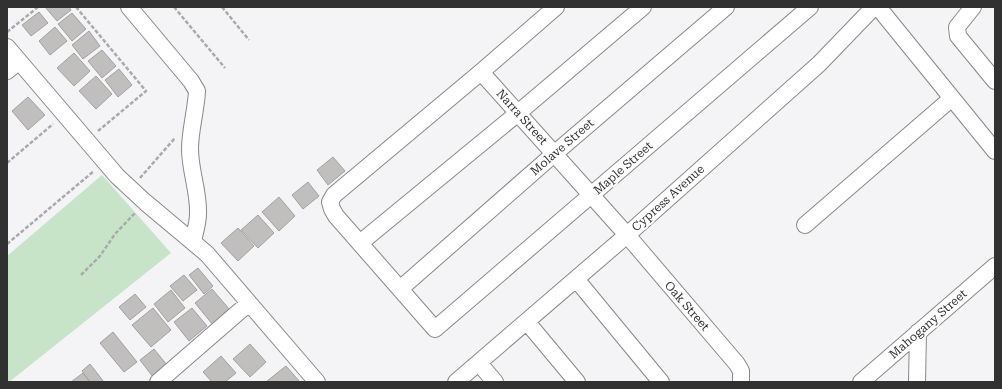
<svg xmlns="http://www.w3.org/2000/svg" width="1002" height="389" font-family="'Roboto Serif',serif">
<rect width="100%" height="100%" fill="#f4f4f7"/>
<path fill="#c8e4c8" d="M102,175L171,253L9,382H7V256Z"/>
<path fill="#c1bfbd" stroke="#a3a19f" d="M45,7H69L71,10L57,21Z
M39,12L48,23L31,36L22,25Z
M72,13L86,29L72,41L58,24Z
M55,27L67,41L50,55L39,41Z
M89,31L100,46L83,59L72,45Z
M102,50L116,66L102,78L88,61Z
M74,53L90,71L74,86L57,68Z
M119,69L132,85L118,97L105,80Z
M96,76L112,94L96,109L79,91Z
M28,97L45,115L28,130L12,111Z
M333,157L345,171L328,185L317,170Z
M308,182L319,196L303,209L292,195Z
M279,197L295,216L279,231L262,212Z
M258,215L274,233L258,248L241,230Z
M238,228L254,246L238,261L221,243Z
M198,268L213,286L204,294L189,275Z
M184,275L197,290L183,301L170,286Z
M212,289L230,310L213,325L195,303Z
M171,290L185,308L168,322L154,304Z
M135,294L146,307L130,320L119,307Z
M153,308L171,330L151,347L132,325Z
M192,308L207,326L189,341L174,322Z
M113,332L137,362L124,372L100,343Z
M250,344L266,362L250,377L233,359Z
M154,349L167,365L153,377L140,360Z
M221,356L236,373L225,382H212L203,372Z
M90,364L104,382H90L82,371Z
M286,366L300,382H268L267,381Z
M83,373L90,382H71Z"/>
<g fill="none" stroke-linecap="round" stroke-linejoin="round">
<g stroke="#88888b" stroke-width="18">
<path id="minor" d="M129,7L191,81L197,91C196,111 190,130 190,149C190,171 199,192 198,214C198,223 195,232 193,241
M556,7L481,72L334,195L330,202L332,209L336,216L435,329L810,7
M878,7L995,151
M973,7L957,27L958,36L995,81
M7,47L117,176L145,202L207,254L317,382
M7,71L19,61
M481,72L627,235L737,364L741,371V382
M805,225L952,98
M360,243L518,113L643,7
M576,279L661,382
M400,289L554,154L726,7
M527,322L577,382
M479,363L495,382
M158,382L249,303
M456,382L627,235L819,64L874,7
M861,382L995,266
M917,382L918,332"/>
</g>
<path stroke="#aaaaac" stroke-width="2.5" stroke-dasharray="4 2" stroke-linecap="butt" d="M76,7L146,91L98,131
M174,7L225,68
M222,7L249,40
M7,32L38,7
M7,163L53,124
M140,178L175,138
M7,244L94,171
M81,275L100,256L115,234L135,213"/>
<use href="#minor" stroke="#fff" stroke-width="16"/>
</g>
<g text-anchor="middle" stroke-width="4" stroke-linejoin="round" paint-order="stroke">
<g font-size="12" fill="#313132" stroke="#fff">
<text transform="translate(522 117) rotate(48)" y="4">Narra Street</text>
<text transform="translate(562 147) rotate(-41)" y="4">Molave Street</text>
<text transform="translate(623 168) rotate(-41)" y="4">Maple Street</text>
<text transform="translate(668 198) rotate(-42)" y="4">Cypress Avenue</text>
<text transform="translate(687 306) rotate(49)" y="4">Oak Street</text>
<text transform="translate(928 324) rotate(-41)" y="4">Mahogany Street</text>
</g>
</g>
<rect width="1002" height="389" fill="none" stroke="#313132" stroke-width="16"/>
</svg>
